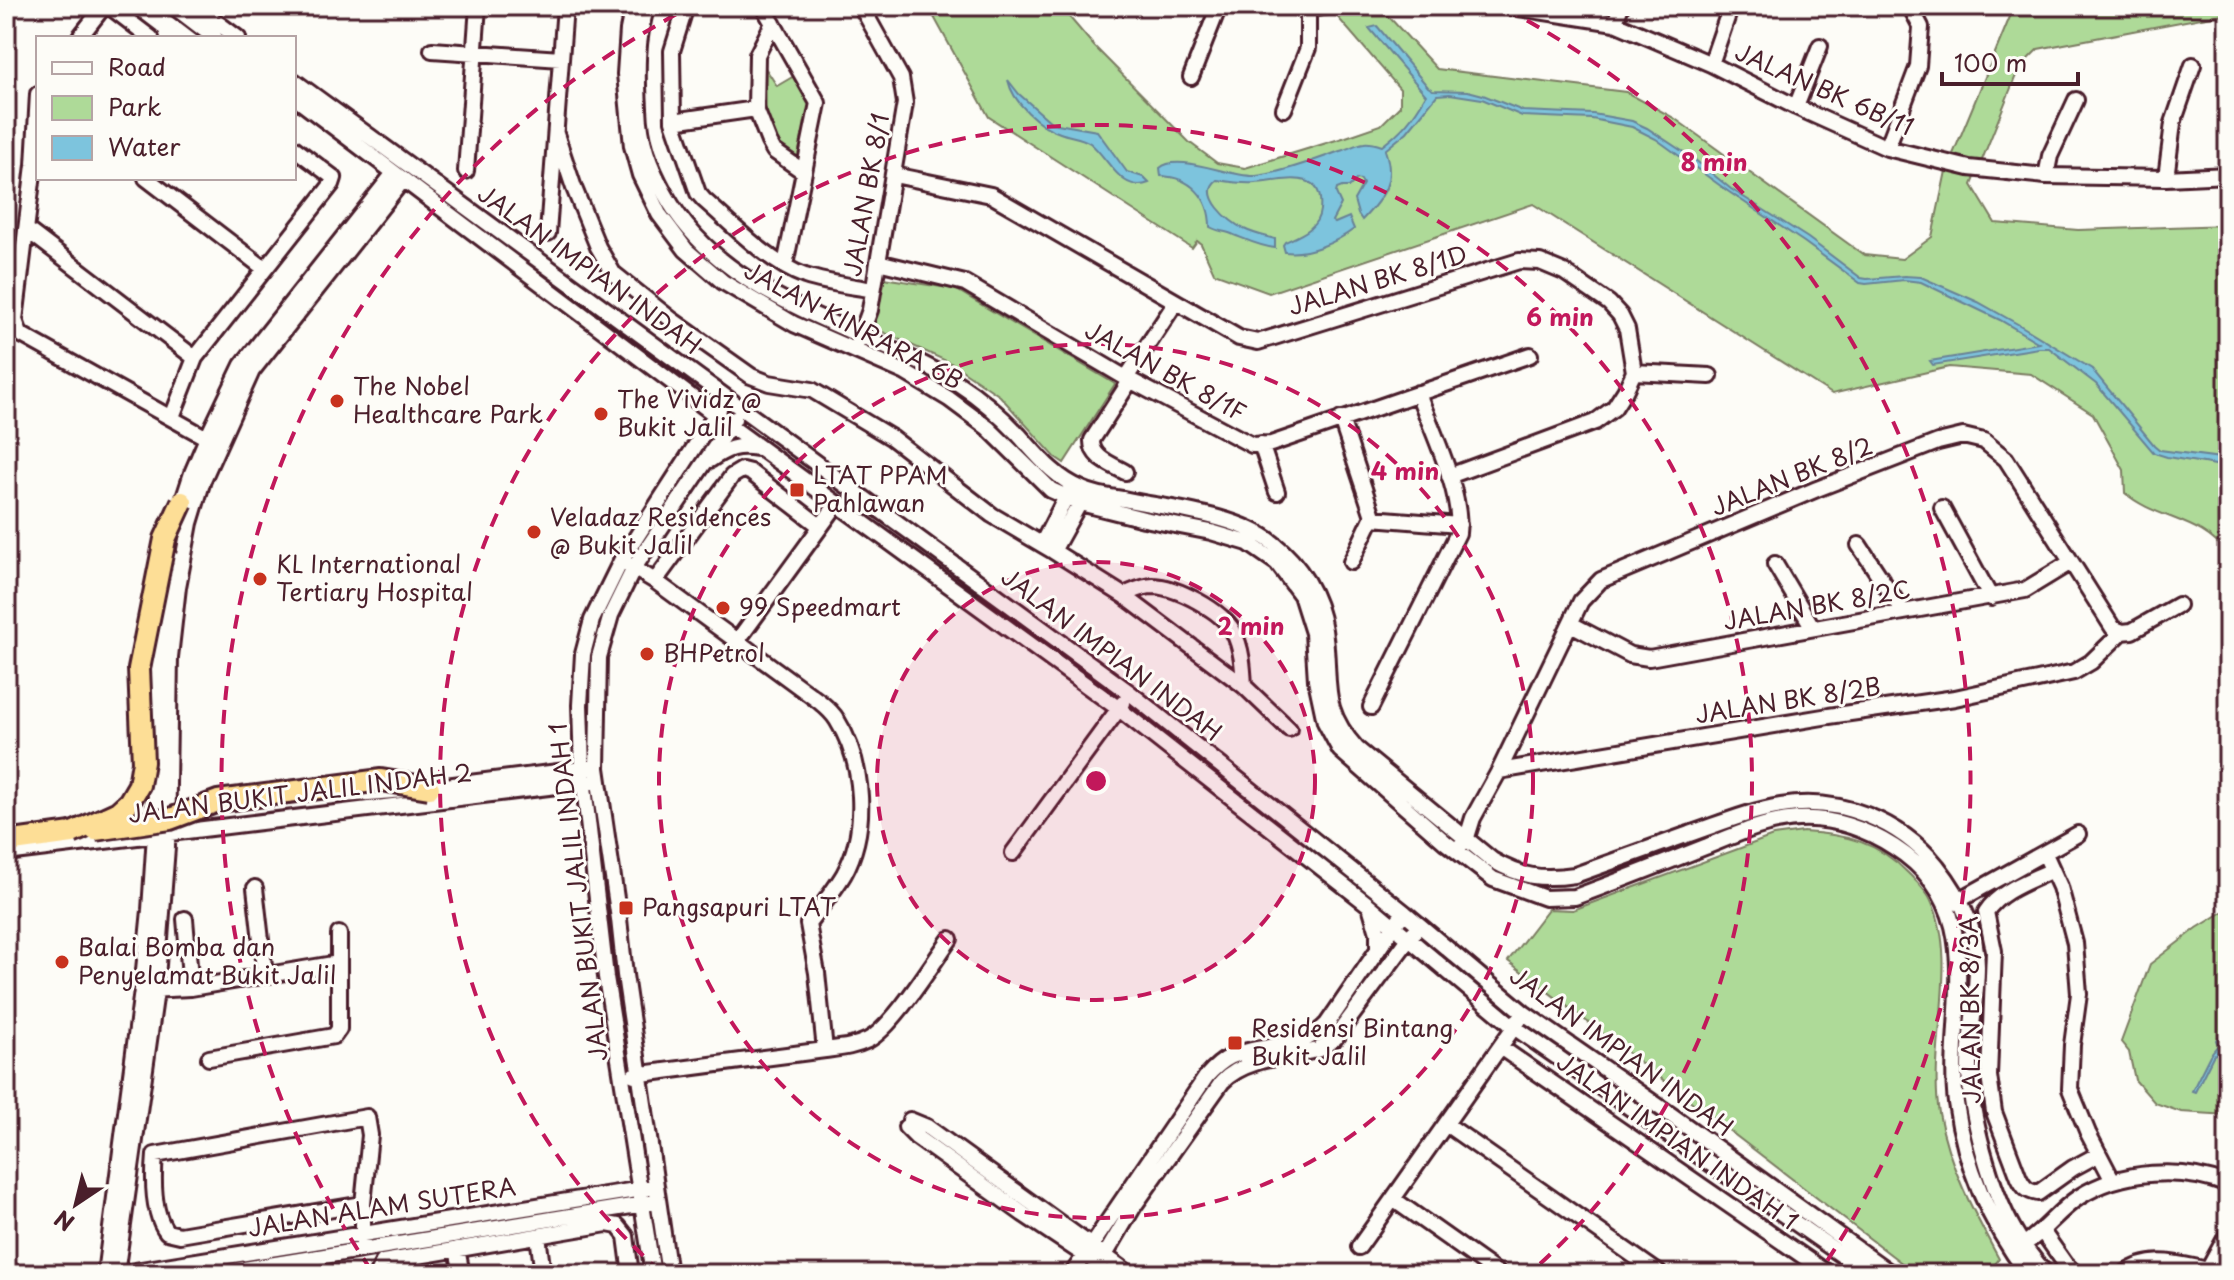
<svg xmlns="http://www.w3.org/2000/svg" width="2234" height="1280" font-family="'Playpen Sans',sans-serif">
<rect width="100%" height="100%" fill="#fdfcf7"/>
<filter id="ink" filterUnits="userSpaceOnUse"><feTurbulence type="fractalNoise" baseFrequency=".0125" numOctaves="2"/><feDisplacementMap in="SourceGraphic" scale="16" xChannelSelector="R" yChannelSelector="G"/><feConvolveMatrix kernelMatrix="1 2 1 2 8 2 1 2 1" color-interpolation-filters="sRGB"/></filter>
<g filter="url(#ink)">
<path fill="#aeda98" stroke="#7c7c62" stroke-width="2" d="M928,6H1060L1094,46L1189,142L1217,163L1245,168L1346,137L1381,125L1400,106V89L1328,6H1379L1437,69L1626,92L1674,118L1864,255L1902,259L1932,237L1946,171L2012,12V6H2228V13L2038,49L2019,68L1972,185L1995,223L2078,230L2228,225V556C2204,518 2156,520 2125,493L2124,470L2093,414L2031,374L1949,367L1832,394L1533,204L1269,293L1214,273L1201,244L1197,241L1192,248L989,117Z
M764,66L777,86L794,76L813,105L802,155L795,158L779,145L766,111Z
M883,278L955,289L1115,384L1064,463L1055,457L1000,396L953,364L874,328Z
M1803,832C1845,834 1878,842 1908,873C1916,881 1927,891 1931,901C1960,959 1928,1047 1939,1113C1948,1165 1974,1213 1999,1259L1987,1274H1916L1508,961L1548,909L1573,910L1773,836Z
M2228,909V1115L2181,1112L2155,1103L2135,1080L2129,1052L2121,1042L2150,964L2197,928Z"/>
<path fill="#7dc4dd" stroke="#698296" stroke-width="2" d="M1377,26L1428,87L1433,90L1468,91L1483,95L1523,111L1593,114L1632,121L1647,128L1694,159L1731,189L1808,238L1861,278L1867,279L1904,276L1921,277L1978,302L2023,327L2092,369L2154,445L2160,450L2228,459V467L2167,457L2154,453L2096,384L2049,348H2039L1933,365L1930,361L2039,343L2000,320L1921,282L1904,280L1866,284L1860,283L1804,242L1729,192L1656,139L1632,127L1592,119L1522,116L1482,99L1450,94L1437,95L1407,132L1385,150C1396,181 1384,197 1362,220L1358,214L1354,200L1363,184L1361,180L1357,179L1349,187H1342L1337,189L1336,193L1341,204L1332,221L1335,223L1349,217L1354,229C1337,242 1308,255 1285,252L1283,245L1285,242C1300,235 1318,229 1320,210C1325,166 1280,182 1255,183C1242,184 1230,182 1217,180C1198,195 1229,222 1244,229C1254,234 1264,236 1275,239V248C1258,246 1245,239 1229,233C1222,231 1217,231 1210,227C1210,197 1190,177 1161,176L1160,168C1178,152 1231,178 1256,176C1281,173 1316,160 1340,151C1348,149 1356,144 1364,143C1370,142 1376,144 1382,146C1403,130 1413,118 1426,95L1369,28Z
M1008,80L1019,94L1052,123L1097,131L1127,172L1143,177L1149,183C1121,194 1108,157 1090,143C1082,137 1070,137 1060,133C1039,126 1013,103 1008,80Z
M2228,1029V1043L2213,1056L2195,1092L2192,1091L2210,1055L2218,1045L2216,1040Z"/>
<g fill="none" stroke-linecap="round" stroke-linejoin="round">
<g stroke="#4a1f2b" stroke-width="20">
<path id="minor" d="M109,6L151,38
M173,6L215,38
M195,6L238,38
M633,6L628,30L625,74L632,146L640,175L659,214L686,250L723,282L794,324L904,372L949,399L988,428L1051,490L1080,503L1144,519L1211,532L1248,543L1277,563L1301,595L1313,633L1316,680L1325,722L1340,750L1445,842L1493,879L1545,898L1575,897C1619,881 1662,864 1705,847C1735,835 1765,821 1798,819C1832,817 1866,829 1894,847C1993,910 1945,1012 1956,1103C1965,1166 1990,1224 2028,1274
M647,6C636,39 637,73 639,108C640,141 649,165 665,194C724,302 861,324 959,384C981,398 1001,416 1019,435C1038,456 1055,478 1082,489C1095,495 1110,497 1123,499C1169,509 1236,514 1273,543C1300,564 1319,596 1324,630C1332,681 1318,706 1357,749L1492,860C1521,877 1541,880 1575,875C1613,861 1651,848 1689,834C1719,824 1749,811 1781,806C1840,796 1900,821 1937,866C1959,894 1977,929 1977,966C1977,1000 1969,1034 1969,1068C1970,1114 1991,1190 2014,1230C2023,1246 2034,1260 2046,1274
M686,6L672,51L673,121L698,193L704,200C733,225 769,263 805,276C826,283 851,286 873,290
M763,6L818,103L785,265
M1292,6L1308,9L1328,6
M1506,6L1615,23L1711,64L1796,107L1887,148L1969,168L2046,176L2166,178L2228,175
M773,23L757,55L756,109L769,142L774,151L804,172
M1615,23L1621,6
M79,38L104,6
M432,50L561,59
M1711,64L1731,6
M1191,77L1219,6
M294,81L1130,693L1405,913L1524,1013L1671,1115L1892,1274
M38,94L34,165L15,320L20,334L207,438
M294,97L730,426L1119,709L1370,906L1514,1027L1869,1274
M1796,107L1820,46
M1284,109L1308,48V9
M673,121L756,109
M556,134L574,188L598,247L613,273L672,320L751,376L769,383L812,390L892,438L992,515L1053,551L1123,595L1244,686L1289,729
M1887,148L1918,66L1921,27L1910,6
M466,171L478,6
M894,175L991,195L1239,338L1258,342L1519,261L1540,262L1564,272L1609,303L1620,315L1627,329L1634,372L1625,391L1614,408L1595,422L1449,476
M2046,176L2050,156L2076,100
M146,178L265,269
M2166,178L2173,123L2193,65
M26,229L195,358
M548,233L565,6
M878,262L965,283L1126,378L1252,445L1271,444L1530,355
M858,342L870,310L905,103L901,78L861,6
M1634,372L1710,376
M1126,378L1176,302
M172,417L195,358L332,184L334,178L294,148
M1341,419L1373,516L1351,562
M1261,444L1277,492
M710,460C726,449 737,444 757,448
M1125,472C1111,464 1091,458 1092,440L1130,381
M1942,508L1991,598
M180,510L192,473L207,438L242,365L394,173
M1372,518L1459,525
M1042,544L1069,491
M1859,545L1903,612
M1053,551L1084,495
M627,564L655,581L820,702C826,707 833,713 837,720C864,763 869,829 844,874C834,891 820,908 808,924L817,973L825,1050
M1775,564L1813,628
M655,581L732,476L742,470L750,472L820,526
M1123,595C1132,592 1143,586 1153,586C1177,587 1221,610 1233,631C1242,648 1243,667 1244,686
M1571,624L1630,655L1649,658L2025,590L2071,562
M2122,632L2132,631L2178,605
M738,640L837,504
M1371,707L1458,533C1463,493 1432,431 1418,393
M1499,771L1829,716L1955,698L2074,672L2091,662L2122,632
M344,795L429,788L590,768
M1461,845L1468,834L1473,818L1499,771L1581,601L1601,580L1817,489L1938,442L1963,436L1984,441L2006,459L2113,628L2122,632
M6,853L590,782
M1013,853L1123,703
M2045,854L2060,887L2075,943L2079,994L2072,1045L2070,1089L2088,1133L2113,1181
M2052,870C2030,881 2000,890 1986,912L1994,951L1989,1076L1994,1112L2019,1178C2024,1188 2027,1191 2038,1193L2073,1168L2099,1154
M255,888L265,975
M1954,903L2078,834
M1370,906L1378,933V950
M185,919L191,988
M147,990L191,988L339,963
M1500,1047L1829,1274
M209,1058L334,1036L339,1029V934
M634,1075L825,1050C840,1048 854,1047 868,1040C893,1027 932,964 950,939
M910,1120L927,1127L1130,1274
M1446,1124L1660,1274
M906,1127L916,1137L1023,1214L1092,1260
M1393,1199L1499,1274
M2042,1231L2066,1265L2076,1274
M538,1236L543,1274
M1359,1247L1519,1020
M2018,1248C2042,1235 2056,1212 2079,1197C2121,1170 2182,1166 2228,1185
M457,1249L462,1274
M363,1250V1204L370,1135L367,1117L155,1155C153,1178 152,1213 167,1232L180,1235L363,1204
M105,1274L142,990L150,910L155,834L159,669L171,558
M116,1274L156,991L167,847L170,657L178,587L190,523L203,480L252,371L403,180
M116,1274L648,1188
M213,1274L650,1203
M377,1274L383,1262L607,1224L618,1226L626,1236L631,1274
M653,1274L606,977L582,769L580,705L583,654L592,620L621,561L719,409
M669,1274L625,975L619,919L597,768L599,657L611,615L634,568L734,419
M1072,1274L1206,1077C1213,1069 1220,1062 1230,1057C1262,1042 1302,1051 1327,1024L1399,919
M1094,1274L1134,1206L1222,1082C1245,1058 1286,1057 1318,1050L1335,1038L1414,932
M2124,1274C2151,1254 2179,1264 2208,1270
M2212,1274L2208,1270L2228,1233"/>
</g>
<g stroke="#4a1f2b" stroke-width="26">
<path id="highway" d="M6,842L72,833"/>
</g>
<use href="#minor" stroke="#fdfcf7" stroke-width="14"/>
<use href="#highway" stroke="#fdde96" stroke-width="20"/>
<g stroke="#4a1f2b" stroke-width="26" stroke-linecap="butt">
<path id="highway-bridge" d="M95,830L170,819L218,801L381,780L429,788
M72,833L118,812L129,802L139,785L143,762L139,669L165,539L182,502"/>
</g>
<use href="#highway-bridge" stroke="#fdde96" stroke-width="20"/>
</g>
</g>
<circle cx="1096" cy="781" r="219" fill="#c2185b" fill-opacity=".12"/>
<g fill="none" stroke="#c2185b" stroke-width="4" stroke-dasharray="14 10">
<circle cx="1096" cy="781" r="219"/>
<circle cx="1096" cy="781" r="437"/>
<path d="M661 1272A656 656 0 1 1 1531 1272"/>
<path d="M371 1270A874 874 0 0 1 686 9M1506 9A874 874 0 0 1 1821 1270"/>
</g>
<g fill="#c8321e" stroke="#fdfcf7" stroke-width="3">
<circle cx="337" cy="401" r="8"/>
<circle cx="601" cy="414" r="8"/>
<rect x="789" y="482" width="16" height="16" rx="4"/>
<circle cx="534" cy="532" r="8"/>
<circle cx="260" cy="579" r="8"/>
<circle cx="723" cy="608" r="8"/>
<circle cx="647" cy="654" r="8"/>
<rect x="618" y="900" width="16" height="16" rx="4"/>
<circle cx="62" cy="962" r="8"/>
<rect x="1227" y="1035" width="16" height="16" rx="4"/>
</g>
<g text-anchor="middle" stroke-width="6" stroke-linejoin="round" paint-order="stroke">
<g font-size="24" fill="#4a1f2b" stroke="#fdfcf7">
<text transform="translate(1824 90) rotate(24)" y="8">JALAN BK 6B/11</text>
<text transform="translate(867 195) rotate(-80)" y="8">JALAN BK 8/1</text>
<text transform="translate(589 270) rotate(36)" y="8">JALAN IMPIAN INDAH</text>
<text transform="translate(1378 281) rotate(-17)" y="8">JALAN BK 8/1D</text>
<text transform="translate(853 326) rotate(28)" y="8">JALAN KINRARA 6B</text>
<text transform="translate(1165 372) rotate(29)" y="8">JALAN BK 8/1F</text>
<text transform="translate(1792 477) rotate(-22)" y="8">JALAN BK 8/2</text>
<text transform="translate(1817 606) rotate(-10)" y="8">JALAN BK 8/2C</text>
<text transform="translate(1111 655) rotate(37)" y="8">JALAN IMPIAN INDAH</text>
<text transform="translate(1788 701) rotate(-9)" y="8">JALAN BK 8/2B</text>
<text transform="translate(300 794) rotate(-7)" y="8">JALAN BUKIT JALIL INDAH 2</text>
<text transform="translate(579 892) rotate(-97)" y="8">JALAN BUKIT JALIL INDAH 1</text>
<text transform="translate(1971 1010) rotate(-91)" y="8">JALAN BK 8/3A</text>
<text transform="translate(1621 1052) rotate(36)" y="8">JALAN IMPIAN INDAH</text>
<text transform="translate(1677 1142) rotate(35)" y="8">JALAN IMPIAN INDAH 1</text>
<text transform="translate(382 1208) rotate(-9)" y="8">JALAN ALAM SUTERA</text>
</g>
<g font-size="24" fill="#4a1f2b" stroke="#fdfcf7" text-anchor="start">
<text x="353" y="395">The Nobel<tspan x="353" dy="28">Healthcare Park</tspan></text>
<text x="617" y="408">The Vividz @<tspan x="617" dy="28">Bukit Jalil</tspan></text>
<text x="813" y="484">LTAT PPAM<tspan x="813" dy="28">Pahlawan</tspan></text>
<text x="550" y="526">Veladaz Residences<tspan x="550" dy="28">@ Bukit Jalil</tspan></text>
<text x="276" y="573">KL International<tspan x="276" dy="28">Tertiary Hospital</tspan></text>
<text x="739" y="616">99 Speedmart</text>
<text x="663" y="662">BHPetrol</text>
<text x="642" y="916">Pangsapuri LTAT</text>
<text x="78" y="956">Balai Bomba dan<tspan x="78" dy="28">Penyelamat Bukit Jalil</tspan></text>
<text x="1251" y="1037">Residensi Bintang<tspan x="1251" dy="28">Bukit Jalil</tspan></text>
</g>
</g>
<circle cx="1096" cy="781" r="12" fill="#c2185b" stroke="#fdfcf7" stroke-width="4"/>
<g font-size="24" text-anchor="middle" font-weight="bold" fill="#c2185b" stroke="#fdfcf7" stroke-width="6" stroke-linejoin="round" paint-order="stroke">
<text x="1714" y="171">8 min</text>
<text x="1560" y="326">6 min</text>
<text x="1405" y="480">4 min</text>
<text x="1251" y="635">2 min</text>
</g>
<rect width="2234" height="1280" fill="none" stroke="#fdfcf7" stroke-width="32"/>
<rect x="16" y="16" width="2202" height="1248" fill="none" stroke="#4a1f2b" stroke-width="3" filter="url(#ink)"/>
<rect x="36" y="36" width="260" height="144" fill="#fdfcf7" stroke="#b5a4a5" stroke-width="2"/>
<rect x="52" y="62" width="40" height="12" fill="#fdfcf7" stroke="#b5a4a5" stroke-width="2"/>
<text x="108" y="76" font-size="24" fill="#4a1f2b">Road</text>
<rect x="52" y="96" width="40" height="24" fill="#aeda98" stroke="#b5a4a5" stroke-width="2"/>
<text x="108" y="116" font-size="24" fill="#4a1f2b">Park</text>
<rect x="52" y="136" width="40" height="24" fill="#7dc4dd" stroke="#b5a4a5" stroke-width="2"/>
<text x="108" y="156" font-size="24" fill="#4a1f2b">Water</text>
<g transform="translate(76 1204) rotate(215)" stroke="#fdfcf7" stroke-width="6" paint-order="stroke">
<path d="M0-6L14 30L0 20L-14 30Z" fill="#4a1f2b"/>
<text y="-12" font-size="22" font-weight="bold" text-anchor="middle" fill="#4a1f2b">N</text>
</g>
<path d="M1942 72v12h136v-12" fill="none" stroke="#4a1f2b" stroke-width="4"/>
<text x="1954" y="72" font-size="24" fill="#4a1f2b" stroke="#fdfcf7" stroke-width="6" paint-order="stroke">100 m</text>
</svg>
